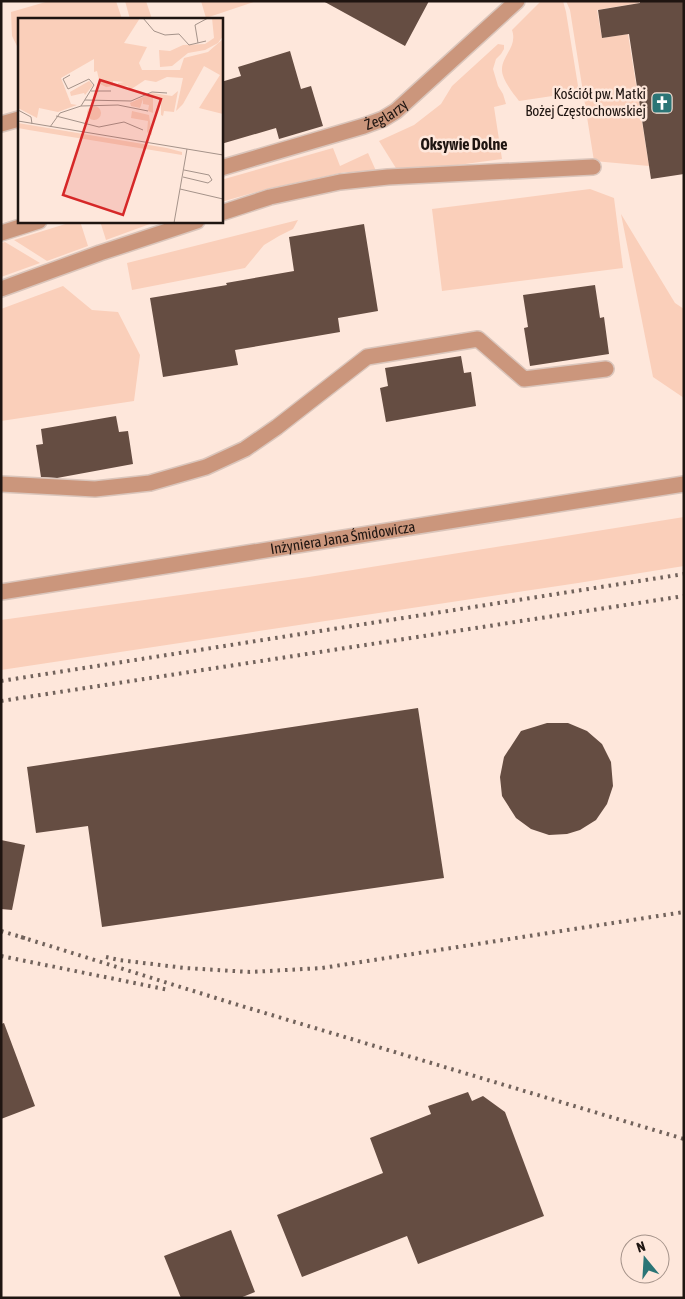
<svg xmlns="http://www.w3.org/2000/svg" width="685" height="1299" font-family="'Asap Condensed',sans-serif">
<rect width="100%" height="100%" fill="#fee7db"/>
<path fill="#facfba" d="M49,1H116L122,19H19L18,48L12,36L11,12Z
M125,1H146L152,19H130Z
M201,1H257L206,18Z
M541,1H563L566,12L579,92L519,101C513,93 503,81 502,71C501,56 518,47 512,30Z
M566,1H639V3L597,10L602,38L628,34L649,166L594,161L570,10Z
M498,44L504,45V49L501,54L496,59L493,69L498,86L503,94L506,104L494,107L502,159L399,173L379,141L414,125L441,104L452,86Z
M333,148L340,166L368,153L377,173L345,172L267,189L221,202V180Z
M590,189L614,198L623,268L442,291L432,209Z
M621,214L675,303L684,309V398L653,377Z
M298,220L293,229L279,236L264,245L245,268L132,290L127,263Z
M75,221H80L88,246L47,261L14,240Z
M100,221H158L106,240Z
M5,242L40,263L1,277V243Z
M63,286L92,310L118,312L140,355L134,401L1,421V309Z
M684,517V566L578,583L1,670V620L309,577Z"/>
<path fill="#654d42" d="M323,1H429L405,46Z
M640,1H684V174L651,179L629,34L602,38L598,10L640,3Z
M290,51L301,89L311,86L323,126L279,139L276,128L221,144V82L241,76L238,67Z
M364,224L378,311L338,318L340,332L235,350L238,365L163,377L150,298L227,285L226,283L294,271L289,237Z
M595,285L600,318L604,317L609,354L530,366L524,328L528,327L523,295Z
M461,356L464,373L471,372L476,406L386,422L380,388L388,386L385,368Z
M116,416L119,432L128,431L133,464L57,478L41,477L36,445L43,444L41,429Z
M418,708L444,878L102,927L88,826L36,833L27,767Z
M547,723H568L587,731L602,744L611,762L613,786L607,804L596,820L580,830L567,834L549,835L531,829L516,818L502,796L500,777L504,757L521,731Z
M1,840L25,845L12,910L1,909Z
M4,1023L35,1106L1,1119V1024Z
M468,1092L472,1101L483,1096L505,1112L544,1216L418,1264L407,1236L302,1277L277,1215L383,1173L370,1138L431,1114L428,1106Z
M231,1230L255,1292L240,1298H181L164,1256Z"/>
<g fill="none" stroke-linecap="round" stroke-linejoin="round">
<g stroke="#dac5bb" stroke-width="18">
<path id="service" d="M1,124L19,119"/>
</g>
<g stroke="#dac5bb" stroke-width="18">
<g id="minor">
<path id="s1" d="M221,168L364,126L383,119L396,111L517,1"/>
<path d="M221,213L270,197L340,182L388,177L593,167"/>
<path d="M1,233L39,221"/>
<path d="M1,289L100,253L197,221"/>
<path d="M1,484L95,489L150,483L206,467L245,449L277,427L367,357L478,339L524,379L606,369"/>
</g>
</g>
<g stroke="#dac5bb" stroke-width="18">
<g id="tertiary">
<path id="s2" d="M1,592L684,484"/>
</g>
</g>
<use href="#service" stroke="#cb967c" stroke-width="15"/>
<use href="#minor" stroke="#cb967c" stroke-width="15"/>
<use href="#tertiary" stroke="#cb967c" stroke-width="15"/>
<path stroke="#72635c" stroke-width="4" stroke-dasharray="2.5 5" stroke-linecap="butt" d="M1,681L684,574
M1,701L684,596
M1,931L28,939
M21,937L235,1004L684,1139
M1,956L169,990
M106,957L119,960L185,968L250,972L322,968L684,912"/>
</g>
<defs>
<g id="church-square" transform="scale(1.125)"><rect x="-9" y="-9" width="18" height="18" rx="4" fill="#2b7576" stroke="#fee7db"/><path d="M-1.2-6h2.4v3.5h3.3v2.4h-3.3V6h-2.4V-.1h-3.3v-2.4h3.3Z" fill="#fff"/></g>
</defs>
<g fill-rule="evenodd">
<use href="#church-square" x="662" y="103"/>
</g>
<g text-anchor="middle" stroke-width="5" stroke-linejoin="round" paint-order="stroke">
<g font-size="15" fill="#1f1511" stroke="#fee7db" text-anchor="end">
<text x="646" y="99">Kościół pw. Matki<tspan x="646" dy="17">Bożej Częstochowskiej</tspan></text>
</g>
<g font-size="15" fill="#1f1511" stroke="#fee7db">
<text dy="5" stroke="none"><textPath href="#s1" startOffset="174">Żeglarzy</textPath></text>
<text dy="5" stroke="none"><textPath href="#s2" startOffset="346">Inżyniera Jana Śmidowicza</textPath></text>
</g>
<g font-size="16" font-weight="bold" fill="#1f1511" stroke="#fee7db">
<text x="464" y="150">Oksywie Dolne</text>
</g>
</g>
<g transform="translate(18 18)">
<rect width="205" height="205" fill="#fee7db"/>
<path d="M0,0H122L106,25L129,29L121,45L124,52H162L166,40L190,34L205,21V96L181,90L202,57L186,48L165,86L158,93L165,60L149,59L138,64L127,62L112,72L110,68L100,69V65L106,64L95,63V68L88,69L82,66L79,53L76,54V41L43,60L53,86L59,87L40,94L21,90L19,100L0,90ZM194,0H205V18L200,25L187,32L170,35L154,48L142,49L141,32L152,33L165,27L187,26L196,20ZM71,63L75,67L67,77L66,75L53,78L52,74ZM160,73L156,94L146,93L145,98L143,97V80H135V95L130,93L131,87L125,86V81L122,90L113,88L112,85L134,75L154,78ZM69 95a7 7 0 1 1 14 0a7 7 0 1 1-14 0ZM114,93L131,97L134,117L129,114L130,103L113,100ZM0,105L149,130L164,134V137L11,112L0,110Z" fill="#facfba"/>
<path fill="none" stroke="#a5938a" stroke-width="1" d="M125,0L136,13L147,17L161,16L171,27L188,23M180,25L177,7L190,0M73,73H93M67,82L113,83L134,74L149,75M63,88L100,87L130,93M0,92L13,99L14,106M38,98L81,109L106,104L125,112M0,103L205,137M32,109L42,95L63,88L76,67L71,61L50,71L45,61L52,57M165,159L190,165L194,162L191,157L166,152M162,171L205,181M156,205L169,131"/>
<path fill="#d62828" fill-opacity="0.15" stroke="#d62828" stroke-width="2.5" d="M82,62L143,81L105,197L45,177Z"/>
<rect width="205" height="205" fill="none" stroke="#1f1511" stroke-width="2.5"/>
</g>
<rect width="685" height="1299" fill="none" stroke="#1f1511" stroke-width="5"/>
<g transform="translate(645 1259) rotate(342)"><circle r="24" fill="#fee7db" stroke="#a5938a"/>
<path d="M0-4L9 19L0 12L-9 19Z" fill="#2b7576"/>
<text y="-8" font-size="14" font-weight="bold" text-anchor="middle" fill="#1f1511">N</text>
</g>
</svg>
